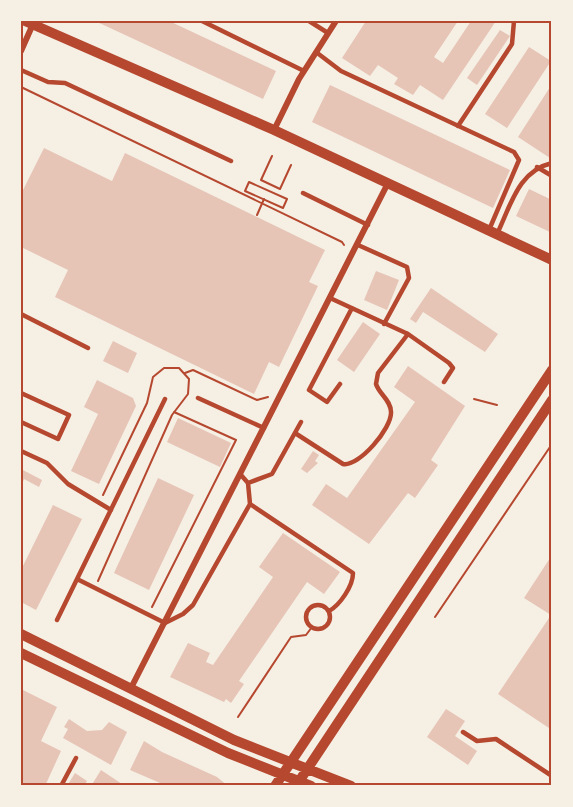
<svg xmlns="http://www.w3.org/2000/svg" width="573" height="807" font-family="'Golos Text',sans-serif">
<rect width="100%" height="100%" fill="#f6efe4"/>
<path fill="#e6c5b7" d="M95,21H169L276,71L263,99Z
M366,21H458L434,57L443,63L471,21H496L443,100L420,85L413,95L394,84L398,78L378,65L370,76L342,58Z
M500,30L510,36L477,85L467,78Z
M529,47L551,61L507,128L485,114Z
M552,84V154L550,158L518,137Z
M330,85L510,170L493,208L312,122Z
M44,148L112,181L125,153L325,250L309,282L318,286L279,367L269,362L254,394L55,297L68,270L21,247V194Z
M529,189L552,200V233L516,216Z
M376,271L399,280L387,310L364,300Z
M431,288L498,334L485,352L423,312L416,323L410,319Z
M363,322L380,334L354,372L337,360Z
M113,341L137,353L128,373L103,361Z
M408,366L465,406L431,460L438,465L415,498L408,493L369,544L312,505L326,484L347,498L415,402L394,387Z
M97,380L133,398L136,406L99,484L71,471L98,414L84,407Z
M178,418L231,443L220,467L167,442Z
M313,451L319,455L315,461L318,463L307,473L301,469Z
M21,469L42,480L39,487L24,479L21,486Z
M158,478L194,495L149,590L114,573Z
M53,505L82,519L36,610L21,602V570Z
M283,533L340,572L324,594L307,582L239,681L244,684L231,703L226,699L224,702L170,677L188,643L210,653L206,662L213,665L273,577L259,567Z
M552,555V730L498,694L551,615L524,598Z
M21,689L57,707L41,741L61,751L45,786H21Z
M446,709L465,721L455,736L477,751L468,765L427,737Z
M69,719L87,731L102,730L109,722L127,732L111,765L63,738L68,729L64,727Z
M144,741L162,752L217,777L228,786H167L130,770Z
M101,770L122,784L120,786H91Z
M75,773L87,781L84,786H67Z"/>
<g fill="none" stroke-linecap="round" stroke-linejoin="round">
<path stroke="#b5482f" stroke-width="2" d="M21,87L342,242L344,245
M272,156L261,180L280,189L291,165
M249,182L287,199L283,208L245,191Z
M257,215L264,199
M185,373L193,370L257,400L268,397
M474,399L497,405
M98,581L172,415L188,394L189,379L179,368H164L153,377L147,403L103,495
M152,607L236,440L174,412
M435,617L552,444
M238,717L291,637L306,635L312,627"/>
<path stroke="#b5482f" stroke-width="4.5" d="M202,21L304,71
M309,21L328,33
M316,52L341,71L514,152L519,160L489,230
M21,70L48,82L65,83L231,161
M458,126L512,44L514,21
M537,167L552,176
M303,193L368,225
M497,234C511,205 518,171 552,163
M358,245L407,267L409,278L384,324
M330,298L408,334L449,363L453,368L444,382
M21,314L88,348
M340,384L327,402L309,390L352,308
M21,393L69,415L58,439L21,422
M198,398L264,428
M295,433L343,464C359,467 392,428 391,412C391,400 379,394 376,384L378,373L408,334
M21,451L47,463L68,484L111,510
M241,475L248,483L250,504L353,573C353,586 340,605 329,611
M248,483L272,474L301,422
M77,579L165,623L183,614L193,605L250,504
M306 617a12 12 0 1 1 24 0a12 12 0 1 1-24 0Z
M57,620L165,399
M463,732L477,741L496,739L552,776
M61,786L76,758"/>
<path stroke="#b5482f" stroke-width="6" d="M21,51L33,24
M274,130L299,79L336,21
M131,688L388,183"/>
<path stroke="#b5482f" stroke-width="10" d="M25,21L274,130L552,260
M21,634L234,740L351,786
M21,653L228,753L311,786
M275,786L552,370
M296,786L552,400"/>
</g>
<rect width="573" height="807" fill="none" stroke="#f6efe4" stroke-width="45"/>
<rect x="22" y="22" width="528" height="762" fill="none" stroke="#b5482f" stroke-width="2"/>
</svg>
